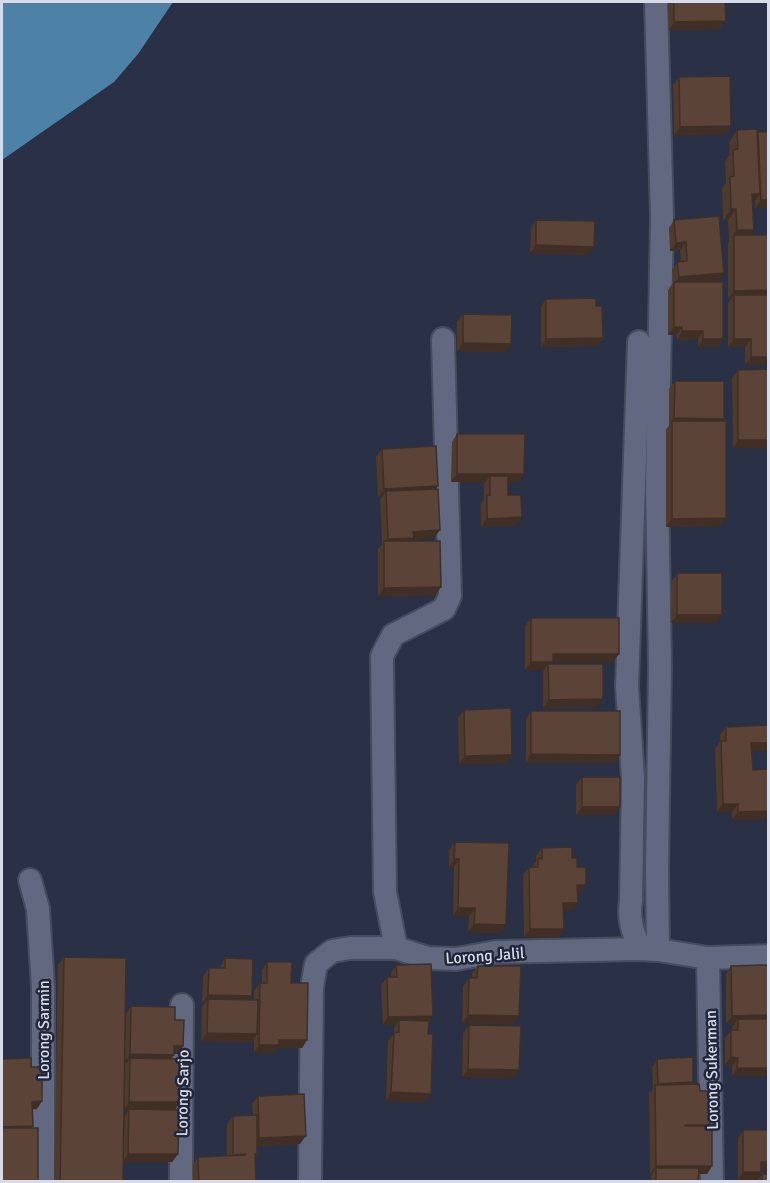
<svg xmlns="http://www.w3.org/2000/svg" width="770" height="1183" font-family="Signika,sans-serif">
<rect width="100%" height="100%" fill="#2a3045"/>
<path fill="#4e81a6" d="M2,2H173L138,54L114,82L2,160Z"/>
<g fill="none" stroke-linecap="round" stroke-linejoin="round">
<g stroke="#464b5d" stroke-width="26">
<path id="street" d="M656,2L662,217L657,485L660,666L657,868L658,950
M639,342L627,686L633,778L631,901C628,919 633,933 640,949
M30,880L38,909L43,987V1182
M396,948L385,892L382,656L393,635L444,609L450,596L443,339
M708,958L712,1182
M181,1182L182,1005
M310,1182L312,987L316,964L332,951L350,948H396L428,958L456,959L496,952L640,949L658,950L708,958L768,956"/>
</g>
<use href="#street" stroke="#616880" stroke-width="22"/>
</g>
<path fill="#4e3a2f" fill-rule="evenodd" d="M668,2H725L720,29L669,30Z
M679,77L731,126L725,134L674,135L673,85Z
M737,130L768,208H755V201L752,204L750,235L764,365H745V347H728V303L731,299H728V243L729,242L728,221H723L722,188L726,183L725,162L730,154L729,142Z
M536,220L588,255L530,253L531,228Z
M674,220L718,281L707,282L723,339L718,347H698V339L677,340V335H668V290L673,283L672,270L677,262H681L680,250L670,251L669,228Z
M546,299L596,306L603,338L597,346L541,347V307Z
M463,314L506,352L457,351V322Z
M738,370L768,448H733L732,378Z
M675,381L724,419L722,421L720,526L666,527V429L669,426V389Z
M457,434L524,474L519,482H508V495L522,517L516,525L481,527V504L484,499V484L485,482H451L452,442Z
M382,449L436,489L434,538L412,540L411,541L441,587L435,595L378,596V549L382,544L380,499L382,497H378L376,457Z
M677,573L717,623H671L672,581Z
M531,618L613,662H553L551,664L597,707L543,708V672L544,670H525V626Z
M464,710L506,763L459,764L458,718Z
M531,711L614,763H526V719Z
M726,727L768,751H752L753,770L768,769V819L732,820V812H717L715,749L720,742V735Z
M582,777L615,815H576V785Z
M455,842L506,925L501,933L468,932L469,916H453L454,867H449V850Z
M542,848L572,858L577,867L581,893H577L578,903L572,911H563L564,929L558,937H524L523,875L529,867H532L536,861V856Z
M64,957L126,1014L131,1006L175,1020L183,1046L178,1054H174L172,1058L178,1154L172,1162H123V1182H54L58,965ZM124,1110H129L124,1117Z
M225,958L249,1000H254V991L260,983H262V970L267,962L291,983L307,1040L302,1048H277L273,1053H254V1039L252,1042L201,1041L202,1007L205,1003H202L203,976L209,968H220V967Z
M396,965L429,1021L428,1034L431,1094L425,1102L386,1101L388,1041L394,1033V1028L396,1025H383L381,985L387,977H391V973Z
M478,966L519,1016L514,1024L462,1023L463,986L469,978H472V974Z
M731,966L768,1076H732V1066L725,1065V1038L731,1030H732V1027L735,1024H726V974Z
M469,1025L514,1078L462,1077L463,1033Z
M657,1059L693,1082L692,1084L700,1091L709,1126L712,1166L707,1174H698V1182H651V1176L652,1174H650L649,1093L653,1089L652,1067Z
M258,1096L300,1144L257,1146V1154L255,1156L256,1182H193V1165L198,1157L227,1156V1124L233,1116H253L252,1104Z
M743,1130L761,1170V1172L756,1180H738V1138Z
M762,1174L768,1182H756Z"/>
<path fill="#402f26" d="M726,21L720,29L669,30L674,22Z
M731,126L725,134L674,135L680,127Z
M752,194H760L752,205Z
M761,200H768V208H755Z
M731,209H736L728,221H723Z
M737,230H754L746,242L734,235Z
M686,242L680,250L670,251L676,243Z
M536,245L594,247L588,255L530,253Z
M724,273L718,281L673,285L679,277Z
M768,290V298L734,295L731,299H728L734,291Z
M674,327H682L677,335H668Z
M682,331H703L698,339L677,340Z
M603,338L597,346L541,347L546,339Z
M703,339H723L718,347H698Z
M734,339H751L745,347H728Z
M463,343L511,344L506,352L457,351Z
M751,357H768V359L764,365H745Z
M674,418L724,419L718,427L672,422Z
M738,440H768V448H733Z
M457,474H524L519,482H490V476L485,482H451Z
M438,486L432,494L386,491L382,497H378L384,489Z
M522,517L516,525L481,527L487,519Z
M726,518L720,526L666,527L672,519Z
M440,530L434,538L412,540L408,546L384,545L388,539L413,532Z
M441,587L435,595L378,596L384,588Z
M677,615H722L717,623H671Z
M553,654H619L613,662H553L549,668L548,664L544,670H525L531,662Z
M603,699L597,707L543,708L549,700Z
M751,743H768V751H746Z
M531,754L620,755L614,763H526Z
M512,755L506,763L459,764L465,756Z
M723,804H738L732,812H717Z
M582,807H620L615,815H576Z
M768,811V819L732,820L738,812Z
M454,859H459L454,867H449Z
M577,885H586L581,893H572Z
M563,903H578L572,911H557Z
M458,908H475L469,916H453Z
M474,924L506,925L501,933L468,932Z
M530,929H564L558,937H524Z
M208,995L252,996L246,1004L208,999L205,1003H202Z
M468,1015L519,1016L514,1024L462,1023Z
M768,1015V1023L738,1019L735,1024H726L732,1016Z
M433,1016L427,1024L399,1020L396,1025H383L388,1017Z
M207,1033L257,1034L252,1042L201,1041Z
M279,1040H307L302,1048H277L273,1053H254L259,1045Z
M174,1046H183L178,1054H168Z
M130,1054L174,1055L168,1064L130,1058L127,1063L124,1062Z
M731,1057L738,1058L732,1066L725,1065Z
M737,1068H768V1076H732Z
M468,1069L519,1070L514,1078L462,1077Z
M693,1082L688,1090L655,1088L658,1084Z
M391,1092L431,1094L425,1102L386,1101Z
M42,1101L37,1109L27,1110L32,1102Z
M129,1102H180L175,1110H124Z
M33,1126L27,1134H2V1127Z
M306,1136L300,1144L254,1146L259,1138Z
M128,1154H178L172,1162H123Z
M761,1162H768V1170H756Z
M656,1166H712L707,1174H656V1168L652,1174H650Z
M743,1172H761L756,1180H738Z"/>
<path fill="#5b4337" stroke="#402f26" stroke-width="1.5" d="M674,2H725L726,21L674,22Z
M730,76L731,126L680,127L679,77Z
M757,129L760,194H752L754,230H737L736,209H731L730,177L734,176L733,150L738,149L737,130Z
M758,132H768V200H761Z
M719,216L724,273L679,277L677,262L687,261L686,242L676,243L674,220Z
M536,220L595,221L594,247L536,245Z
M734,235H768V290L734,291Z
M674,282H723V339H703V331H682V327H674Z
M734,295H768V357H751V339H734Z
M596,298V306H602L603,338L546,339V299Z
M463,314L512,315L511,344L463,343Z
M768,369V440H738V370Z
M675,381H724V419L674,418Z
M672,421H726V518L672,519Z
M457,434H525L524,474H457Z
M436,446L438,486L384,489L382,449Z
M490,476H508V495H521L522,517L487,519V496L490,495Z
M438,489L440,530L413,532L414,538L388,539L386,491Z
M384,541H440L441,587L384,588Z
M677,573H722V615H677Z
M531,618H619V654H553V662H531Z
M548,664H603V699L549,700Z
M511,708L512,755L465,756L464,710Z
M531,711H620V755L531,754Z
M768,725V743H751L753,770L768,769V811L738,812V804H723L721,741H726V727Z
M582,777H620V807H582Z
M455,842L509,843L506,925L474,924L475,908H458L459,859H454Z
M572,847V858H577V867H586V885H577L578,903H563L564,929H530L529,867H538V858L542,859V848Z
M64,957L126,958L123,1182H60Z
M225,958L253,959L252,996L208,995L209,968H225Z
M267,962H292L291,983H308L307,1040H279V1045H259L260,983H267Z
M431,964L433,1016L388,1017L387,977H397L396,965Z
M768,965V1015L732,1016L731,966Z
M478,966H521L519,1016L468,1015L469,978H477Z
M208,999L258,1000L257,1034L207,1033Z
M131,1006L175,1007V1020H184L183,1046H174V1055L130,1054Z
M738,1019H768V1068H737L738,1058L731,1057V1030H738Z
M399,1020L429,1021L428,1034H433L431,1094L391,1092L394,1033L399,1032Z
M469,1025L521,1026L519,1070L468,1069Z
M693,1057V1082L658,1084L657,1059Z
M31,1058V1067H42V1101L32,1102L33,1126L2,1127V1059Z
M130,1058L181,1059L180,1102H129Z
M699,1084L700,1091H710V1125H685V1126H712V1166H656L655,1085Z
M304,1094L306,1136L259,1138L258,1096Z
M129,1109L179,1110L178,1154H128Z
M257,1115V1154H255L256,1182H199L198,1157L245,1155V1154L233,1155V1116Z
M2,1128H38V1182H2Z
M743,1130H768V1162H761V1172H743Z
M656,1168H699L698,1182H656Z
M762,1174H768V1182H762Z"/>
<g text-anchor="middle" stroke-width="5" stroke-linejoin="round" paint-order="stroke">
<g font-size="16" fill="#d8dcea" stroke="#21263a">
<text transform="translate(485 955) rotate(-4)" y="6">Lorong Jalil</text>
<text transform="translate(43 1030) rotate(-90)" y="6">Lorong Sarmin</text>
<text transform="translate(711 1070) rotate(-91)" y="6">Lorong Sukerman</text>
<text transform="translate(182 1093) rotate(-89)" y="6">Lorong Sarjo</text>
</g>
</g>
<rect width="770" height="1183" fill="none" stroke="#d8dcea" stroke-width="6"/>
</svg>
